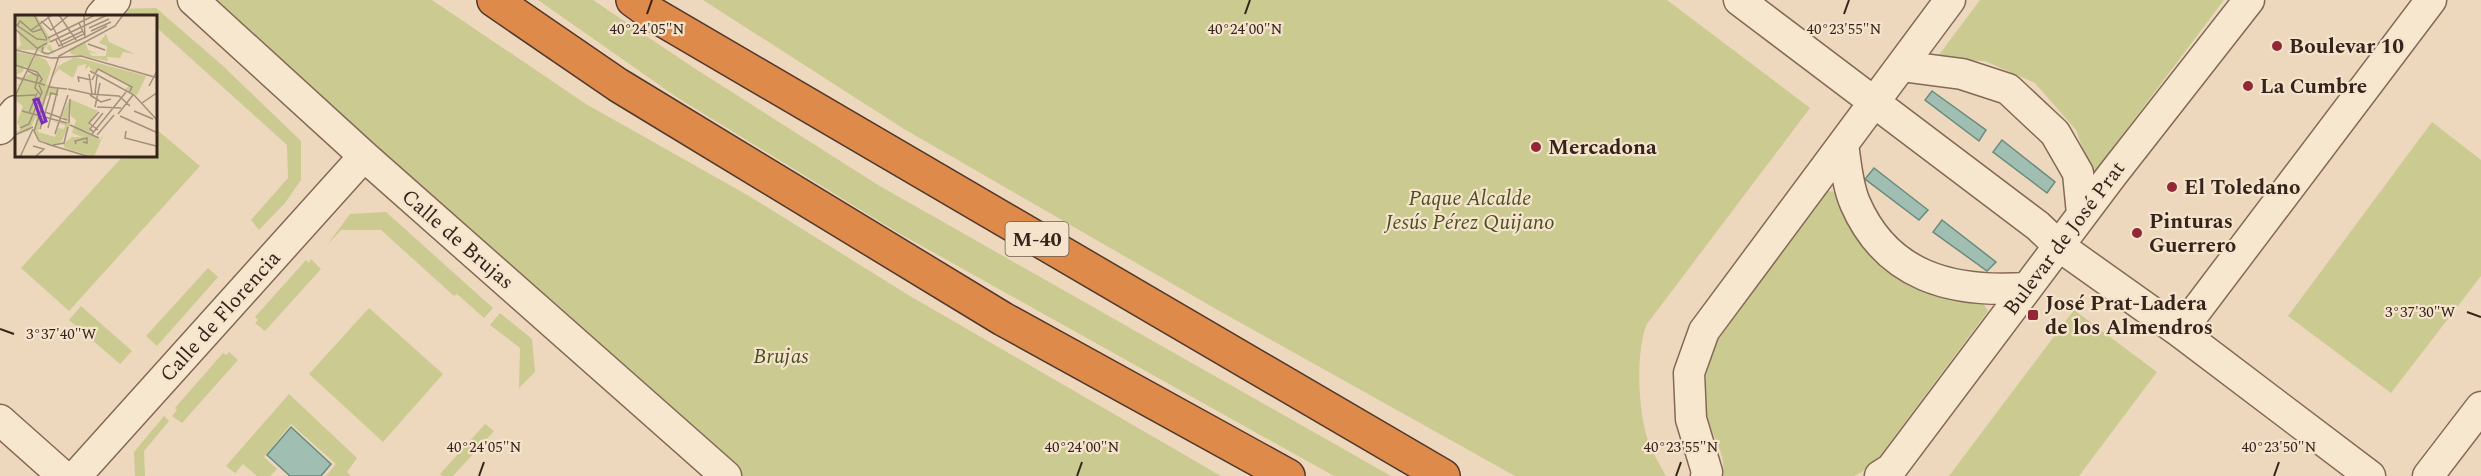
<svg xmlns="http://www.w3.org/2000/svg" width="2481" height="476" font-family="Spectral,serif">
<rect width="100%" height="100%" fill="#edd8bd"/>
<path fill="#caca91" d="M207,0H432L586,104L749,196L910,296L1221,476H736Z
M538,0H593L694,68L878,185L1391,476H1334L1237,422L895,231L678,98Z
M703,0H1667L1810,108L1647,324C1635,351 1638,415 1649,443C1653,454 1660,465 1666,476H1515L1223,313L904,129Z
M1980,0H2224L2092,175L2076,130L2035,83L1985,61L1936,59Z
M156,8L222,65L301,141V180L285,203L259,230L251,220L288,178L287,145L156,27V16H107L114,9Z
M2432,122L2481,160V276L2391,393L2288,316Z
M156,129L200,166L69,311L21,268L123,156H156Z
M1827,191L1838,192L1893,274L1925,293L1955,300L1983,303L1988,311L1879,457L1862,472L1854,476H1723C1726,455 1715,441 1709,423C1701,395 1706,367 1714,340Z
M386,212L493,308L484,318L457,294L454,296L381,230H341L327,245L350,214Z
M311,259L321,269L265,331L255,323L258,320L255,317L306,260L309,263Z
M208,268L218,277L157,346L146,336Z
M81,306L132,351L120,364L69,320Z
M369,308L443,374L383,442L309,374Z
M2074,310L2157,372L2079,476H1949Z
M500,313L532,339L535,372L519,388L520,348L490,325Z
M229,352L238,360L182,423L172,416L177,410L175,408L223,353L226,355Z
M289,394L357,458L347,472L351,476H326L336,464L291,424L264,457L277,469L270,476H257L243,464L235,473L226,466Z
M164,416L169,421L144,451L145,476H135L134,452Z
M485,424L494,431L453,476H443L440,474Z"/>
<path fill="#a0beb1" stroke="#688b7e" stroke-width="1.5" d="M1932,91L1986,130L1979,141L1925,100Z
M2002,140L2055,182L2047,193L1993,152Z
M1874,168L1928,210L1919,220L1865,179Z
M1942,220L1996,262L1987,271L1933,232Z
M291,427L331,464L321,476H290L267,455Z"/>
<g fill="none" stroke-linecap="round" stroke-linejoin="round">
<g stroke="#846956" stroke-width="33">
<path id="minor" d="M193,0L364,156L726,476
M1739,0L2038,226L2059,246L2180,332L2370,476
M101,16L115,0
M1901,66L1962,74L2008,89L2055,133L2078,173L2082,214
M0,129L16,111
M1843,144C1846,164 1847,184 1855,203C1887,277 1952,293 2026,288
M2180,332L2431,0
M0,420L63,476
M76,476L364,156
M1706,476L1707,472L1691,419L1689,373L1704,331L1950,0
M1880,476L1891,469L2112,175L2249,0
M2428,476L2481,407"/>
</g>
<g stroke="#52382b" stroke-width="36">
<path id="highway" d="M494,0L618,85L1003,319L1288,476
M633,0L651,13L1443,476"/>
</g>
<use href="#minor" stroke="#f8e7cf" stroke-width="30"/>
<use href="#highway" stroke="#de8a4b" stroke-width="33"/>
</g>
<path fill="none" stroke="#34241b" stroke-width="2" d="M647,14L652,0M1245,14L1250,0M1844,14L1849,0M2467,312L2481,317M0,329L14,334M479,476L484,462M1077,476L1082,462M1676,476L1681,462M2274,476L2279,462"/>
<g fill="#932736" stroke="#f5e3cc" stroke-width="2">
<circle cx="2277" cy="46" r="6"/>
<circle cx="2248" cy="86" r="6"/>
<circle cx="1536" cy="147" r="6"/>
<circle cx="2172" cy="187" r="6"/>
<circle cx="2137" cy="233" r="6"/>
<rect x="2027" y="309" width="12" height="12" rx="3"/>
</g>
<g text-anchor="middle" stroke-width="4.5" stroke-linejoin="round" paint-order="stroke">
<rect fill="#f5e3cc" stroke="#6e5d50" stroke-width="1.5" x="1005.5" y="222" width="63" height="34" rx="4.5"/>
<g font-size="20" font-weight="bold" fill="#34241b">
<text x="1037" y="246">M-40</text>
</g>
<g font-size="21" font-weight="bold" fill="#34241b" stroke="#f5e3cc" text-anchor="start">
<text x="2289" y="53">Boulevar 10</text>
<text x="2260" y="93">La Cumbre</text>
<text x="1548" y="154">Mercadona</text>
<text x="2184" y="194">El Toledano</text>
<text x="2149" y="228">Pinturas<tspan x="2149" dy="24">Guerrero</tspan></text>
<text x="2045" y="310">José Prat-Ladera<tspan x="2045" dy="24">de los Almendros</tspan></text>
</g>
<g font-size="21" font-style="italic" fill="#4a5022" stroke="#f5e3cc">
<text x="1470" y="205">Paque Alcalde<tspan x="1470" dy="24">Jesús Pérez Quijano</tspan></text>
<text x="781" y="363">Brujas</text>
</g>
<g font-size="21" fill="#34241b" stroke="#f5e3cc">
<text transform="translate(2064 238) rotate(-53)" y="7">Bulevar de José Prat</text>
<text transform="translate(458 239) rotate(41)" y="7">Calle de Brujas</text>
<text transform="translate(220 316) rotate(-48)" y="7">Calle de Florencia</text>
</g>
</g>
<g transform="translate(15 15)">
<rect width="142" height="142" fill="#edd8bd"/>
<path d="M0,0H21L36,25L27,37L38,38L31,33L35,29L39,38L30,40L22,35H0L6,30ZM91,19L94,27L120,39L108,37L105,43L92,42L93,46L56,39L54,34L70,26L73,35L83,39L74,37L77,41H91L92,31L84,28ZM1,37L18,40L16,50L21,40L31,45L36,54L31,69L44,73L43,79L31,81L23,117L40,122L43,113L49,114L50,110L36,106L52,108V104L46,102L54,85L55,110L46,127L38,130L23,124L19,116L22,100L14,116L0,119V113L2,117L6,114L2,107L8,91L0,85V78L7,69L4,71L2,70L8,67L0,63L11,62L14,54L13,60L22,57L9,51L8,57L0,60L4,50H0ZM60,42L131,61L122,80L109,75L114,71L97,61L93,63L95,60L83,53L80,59L74,51L70,55L71,49L63,51L58,63L44,54L36,64L43,51ZM55,84L83,96L74,108L77,118L67,114L85,125L89,118L79,142L50,133L48,129L57,122H68L57,118L61,105L56,101Z" fill="#caca91"/>
<path fill="none" stroke="#a3907c" stroke-width="1.5" d="M19,0L32,24M32,0L48,32M44,0L61,25M69,0L70,23M26,6L36,15L54,0M0,9L22,24L32,25M2,11L5,6L18,17L27,14M74,13L94,4M0,14L23,34M15,16L37,0M76,16L96,7M71,22L92,11M33,23L80,0M41,25L44,31L69,19L64,8M35,27L92,0M45,27L68,16M73,29L90,35M28,32L27,37L33,39L71,22M0,35L36,43L66,41L143,63M0,50L22,57L27,64L24,69M13,56L23,61L20,73L26,80M75,56L119,80L143,106M74,59L77,79M0,62L30,70M77,65L83,54L117,72L114,78M64,67L63,62L76,65M134,71L143,54M33,72L52,74M53,74L76,79M74,79L104,81L115,91M80,79L82,61M75,80L86,87L96,84M0,81L20,80M0,81L23,33L32,28M127,88L143,77M80,92L85,68M82,92L106,93M7,96L52,108M119,96L138,104M30,97L52,105M14,98L22,78M103,99L118,80M105,101L143,118M54,108L55,84M55,110L84,123M5,113L14,109L27,77L24,70M33,113L43,73M25,114L36,78L43,80M83,115L74,108L84,97M111,116L110,123L141,131M79,117L75,114L88,98M40,119L53,80M77,119L111,77M0,120L18,112M82,120L99,100M32,129L75,142M61,129L60,126L72,123V128L68,127M36,130L24,126L19,116L44,41L100,11L108,0M38,130L49,128L53,112M18,131L29,134L20,142M5,142L18,114"/>
<path fill="#7b2cbf" fill-opacity="0.15" stroke="#7b2cbf" stroke-width="3" d="M23,84L31,106L27,108L19,85Z"/>
<rect width="142" height="142" fill="none" stroke="#34241b" stroke-width="3"/>
</g>
<g font-size="15" text-anchor="middle" fill="#34241b" stroke="#f5e3cc" stroke-width="4.5" stroke-linejoin="round" paint-order="stroke">
<text x="647" y="34">40°24'05"N</text>
<text x="1245" y="34">40°24'00"N</text>
<text x="1844" y="34">40°23'55"N</text>
<text x="2420" y="317">3°37'30"W</text>
<text x="61" y="339">3°37'40"W</text>
<text x="484" y="452">40°24'05"N</text>
<text x="1082" y="452">40°24'00"N</text>
<text x="1681" y="452">40°23'55"N</text>
<text x="2279" y="452">40°23'50"N</text>
</g>
</svg>
